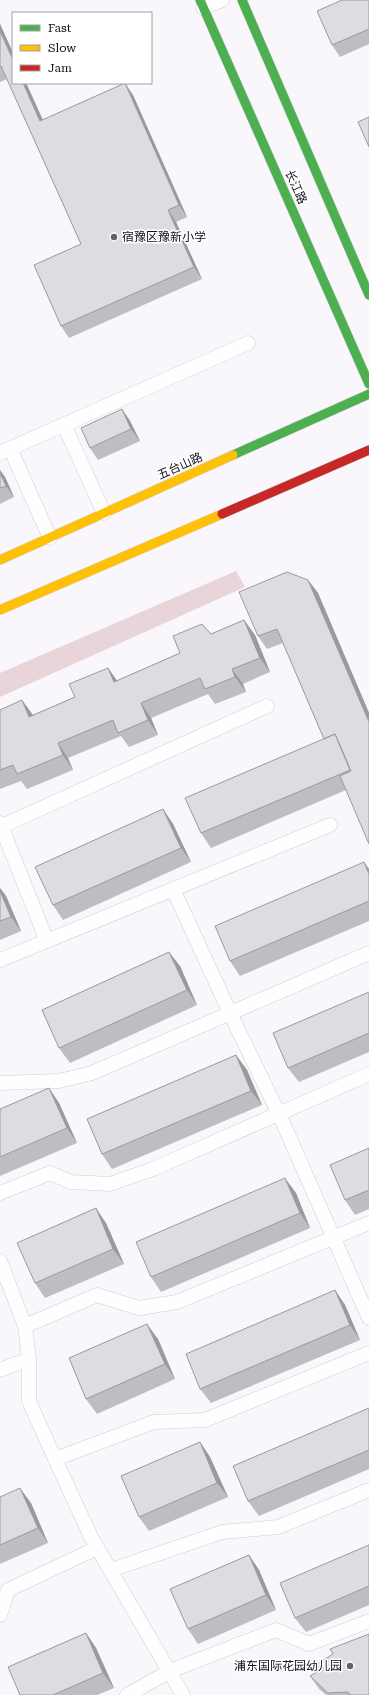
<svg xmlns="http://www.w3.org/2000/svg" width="369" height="1695" font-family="'Roboto Serif','Noto Sans SC',serif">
<rect width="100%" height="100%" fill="#f9f7fb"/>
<path fill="#e9d4d9" d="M236,571L245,587L0,697V673Z"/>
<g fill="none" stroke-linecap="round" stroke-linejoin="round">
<g stroke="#cfccd2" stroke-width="15">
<path id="lane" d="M203,8L222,0
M64,425L104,513
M10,448L50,538
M0,453L248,343
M0,823L47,941
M0,827L267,706
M173,889L230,1013L279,1114L369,1318
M0,960L330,825
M0,1083L59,1081L92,1073L369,953
M0,1193L50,1173L71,1182L110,1184L153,1169L369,1074
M0,1261L25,1326L29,1359
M25,1326L97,1295L139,1308L177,1302L369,1223
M0,1370L29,1359V1401L55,1459L91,1537L183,1695
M55,1459L154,1422L205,1420L369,1353
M111,1570L222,1532L278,1527L369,1490
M0,1615L8,1590L97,1548
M127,1695L170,1671L276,1630L309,1644L369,1621"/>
</g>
<g stroke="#cfccd2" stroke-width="10">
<path id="fast" d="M200,0L369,384
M242,0L369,295
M233,455L369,394"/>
</g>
<g stroke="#cfccd2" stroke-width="10">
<path id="slow" d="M0,560L233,455
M0,610L222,514"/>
</g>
<g stroke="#cfccd2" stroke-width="10">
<path id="jam" d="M222,514L369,450"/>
</g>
<use href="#lane" stroke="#fefefe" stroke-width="14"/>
<use href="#fast" stroke="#4caf50" stroke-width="9"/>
<use href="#slow" stroke="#ffc107" stroke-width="9"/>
<use href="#jam" stroke="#c62828" stroke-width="9"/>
</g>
<path fill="#bdbdc2" d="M369,0V44L340,57L332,45Z
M0,24L43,120L133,95L187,217L176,222L202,279L69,338L61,326L81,244L7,79L0,82Z
M122,409L130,421L140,441L98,460L90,448Z
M0,470L5,477L14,497L0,504Z
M308,580L318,593L369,713L346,790L211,848L201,833L324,739L283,643L267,649L258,636Z
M244,620L255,635L270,672L243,684L246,692L215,704L208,694L151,718L158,735L129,747L121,736L68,758L73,770L27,789L21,781L0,789V710L33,715L75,697L108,668L117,681L180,653L211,634Z
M163,809L173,824L191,862L63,920L53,905Z
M369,869V921L240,976L230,961Z
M0,888L6,896L21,931L0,940Z
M180,966L197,1005L70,1063L59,1048Z
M369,992V1052L299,1082L288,1068Z
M236,1055L247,1070L262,1105L112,1169L102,1154Z
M49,1088L59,1103L77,1143L0,1176V1109Z
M369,1148V1209L355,1215L345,1200Z
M296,1193L310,1228L161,1292L151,1277Z
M106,1223L124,1264L45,1298L35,1283Z
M335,1290L345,1305L360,1340L211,1403L200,1389Z
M158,1339L175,1379L97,1414L86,1399Z
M369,1408V1469L259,1516L248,1501Z
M200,1442L210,1457L228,1497L149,1531L139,1517Z
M0,1497L31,1503L48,1543L0,1564Z
M369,1545V1605L306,1632L295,1618Z
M249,1555L259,1570L276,1610L198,1644L188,1629Z
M86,1633L96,1648L114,1688L97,1695H20Z
M320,1670L369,1695H326L319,1689L310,1676Z"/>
<path fill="#9a9a9e" d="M0,24L13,53V60L0,31Z
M23,83H26L48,132L40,121Z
M125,83L133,95L187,217L179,205Z
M168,210L176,222L202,279L194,267Z
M122,409L130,421L140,441L131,429Z
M0,470L5,477L14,497L6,486L0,473Z
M308,580L318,593L369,713V722Z
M244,620L255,635L270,672L260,658Z
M108,668L118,682H114Z
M232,669L243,684L246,692L235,677Z
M22,700L33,715L29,717Z
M141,703L151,718L158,735L148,720Z
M58,743L68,758L73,770L63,755Z
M163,809L173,824L191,862L181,848Z
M364,862L369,869V874Z
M0,888L6,896L21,931L11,917L0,891Z
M169,952L180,966L197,1005L187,990Z
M236,1055L247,1070L262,1105L251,1091Z
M49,1088L59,1103L77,1143L67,1128Z
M285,1178L296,1193L310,1228L300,1213Z
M96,1208L106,1223L124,1264L113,1249Z
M335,1290L345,1305L360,1340L350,1325Z
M147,1324L158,1339L175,1379L165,1364Z
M200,1442L210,1457L228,1497L217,1483Z
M20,1488L31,1503L48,1543L38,1528Z
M249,1555L259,1570L276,1610L266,1595Z
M86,1633L96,1648L114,1688L103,1673Z"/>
<path fill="#dcdce1" stroke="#9a9a9e" d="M342,0H369V29L332,45L317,11Z
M0,31L13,60V83H23L40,121L125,83L179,205L168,210L194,267L61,326L34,265L81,244L1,66L0,67Z
M369,117V147L358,122Z
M122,409L131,429L90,448L81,428Z
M0,473L6,486L0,488Z
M287,572L308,580L369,722V844L340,776L351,771L336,736L335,734L324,739L277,629L258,636L239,592Z
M244,620L260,658L232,669L235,677L205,689L200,678L141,703L148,720L118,733L113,720L58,743L63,755L17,774L13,765L0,770V710L22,700L29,717L75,697L69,684L108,668L114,682L180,653L173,636L202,624L211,634Z
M335,734L350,770L201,833L185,798Z
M163,809L181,848L53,905L35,867Z
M364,862L369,874V901L230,961L215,926Z
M0,891L11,917L0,921Z
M169,952L187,990L59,1048L42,1010Z
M369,992V1033L288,1068L273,1033Z
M236,1055L251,1091L102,1154L87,1119Z
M49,1088L67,1128L0,1157V1109Z
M369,1148V1190L345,1200L330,1165Z
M285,1178L300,1213L151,1277L136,1242Z
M96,1208L113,1249L35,1283L17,1243Z
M335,1290L350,1325L200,1389L186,1354Z
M147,1324L165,1364L86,1399L69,1358Z
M369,1408V1450L248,1501L233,1466Z
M200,1442L217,1483L139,1517L121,1476Z
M20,1488L38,1528L0,1545V1497Z
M369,1545V1586L295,1618L280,1583Z
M249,1555L266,1595L188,1629L170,1589Z
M86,1633L103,1673L53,1695H20L8,1667Z
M369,1634V1695H350L348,1692L328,1693L310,1676L320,1670L317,1664L333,1654L330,1649Z"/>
<g fill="#646267" stroke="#fff" stroke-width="1.5">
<circle cx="114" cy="237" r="4"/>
<circle cx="350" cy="1666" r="4"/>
</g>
<g text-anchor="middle" stroke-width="3" stroke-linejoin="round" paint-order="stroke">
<g font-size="12" fill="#141118" stroke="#fff">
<text transform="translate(296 187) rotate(66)" y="4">长江路</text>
<text transform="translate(180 466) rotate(-24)" y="4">五台山路</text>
</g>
<g font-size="12" fill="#141118" stroke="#fff" text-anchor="start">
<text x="122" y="241">宿豫区豫新小学</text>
<text x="342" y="1670" text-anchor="end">浦东国际花园幼儿园</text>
</g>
</g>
<rect x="12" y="12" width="140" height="72" fill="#ffffff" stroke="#a1a0a3"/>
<rect x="20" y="25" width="20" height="6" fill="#4caf50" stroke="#a1a0a3"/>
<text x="48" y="32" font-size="12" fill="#141118">Fast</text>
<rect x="20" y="45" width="20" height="6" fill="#ffc107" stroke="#a1a0a3"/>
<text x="48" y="52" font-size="12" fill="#141118">Slow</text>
<rect x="20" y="65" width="20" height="6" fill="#c62828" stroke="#a1a0a3"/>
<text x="48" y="72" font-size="12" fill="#141118">Jam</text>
</svg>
